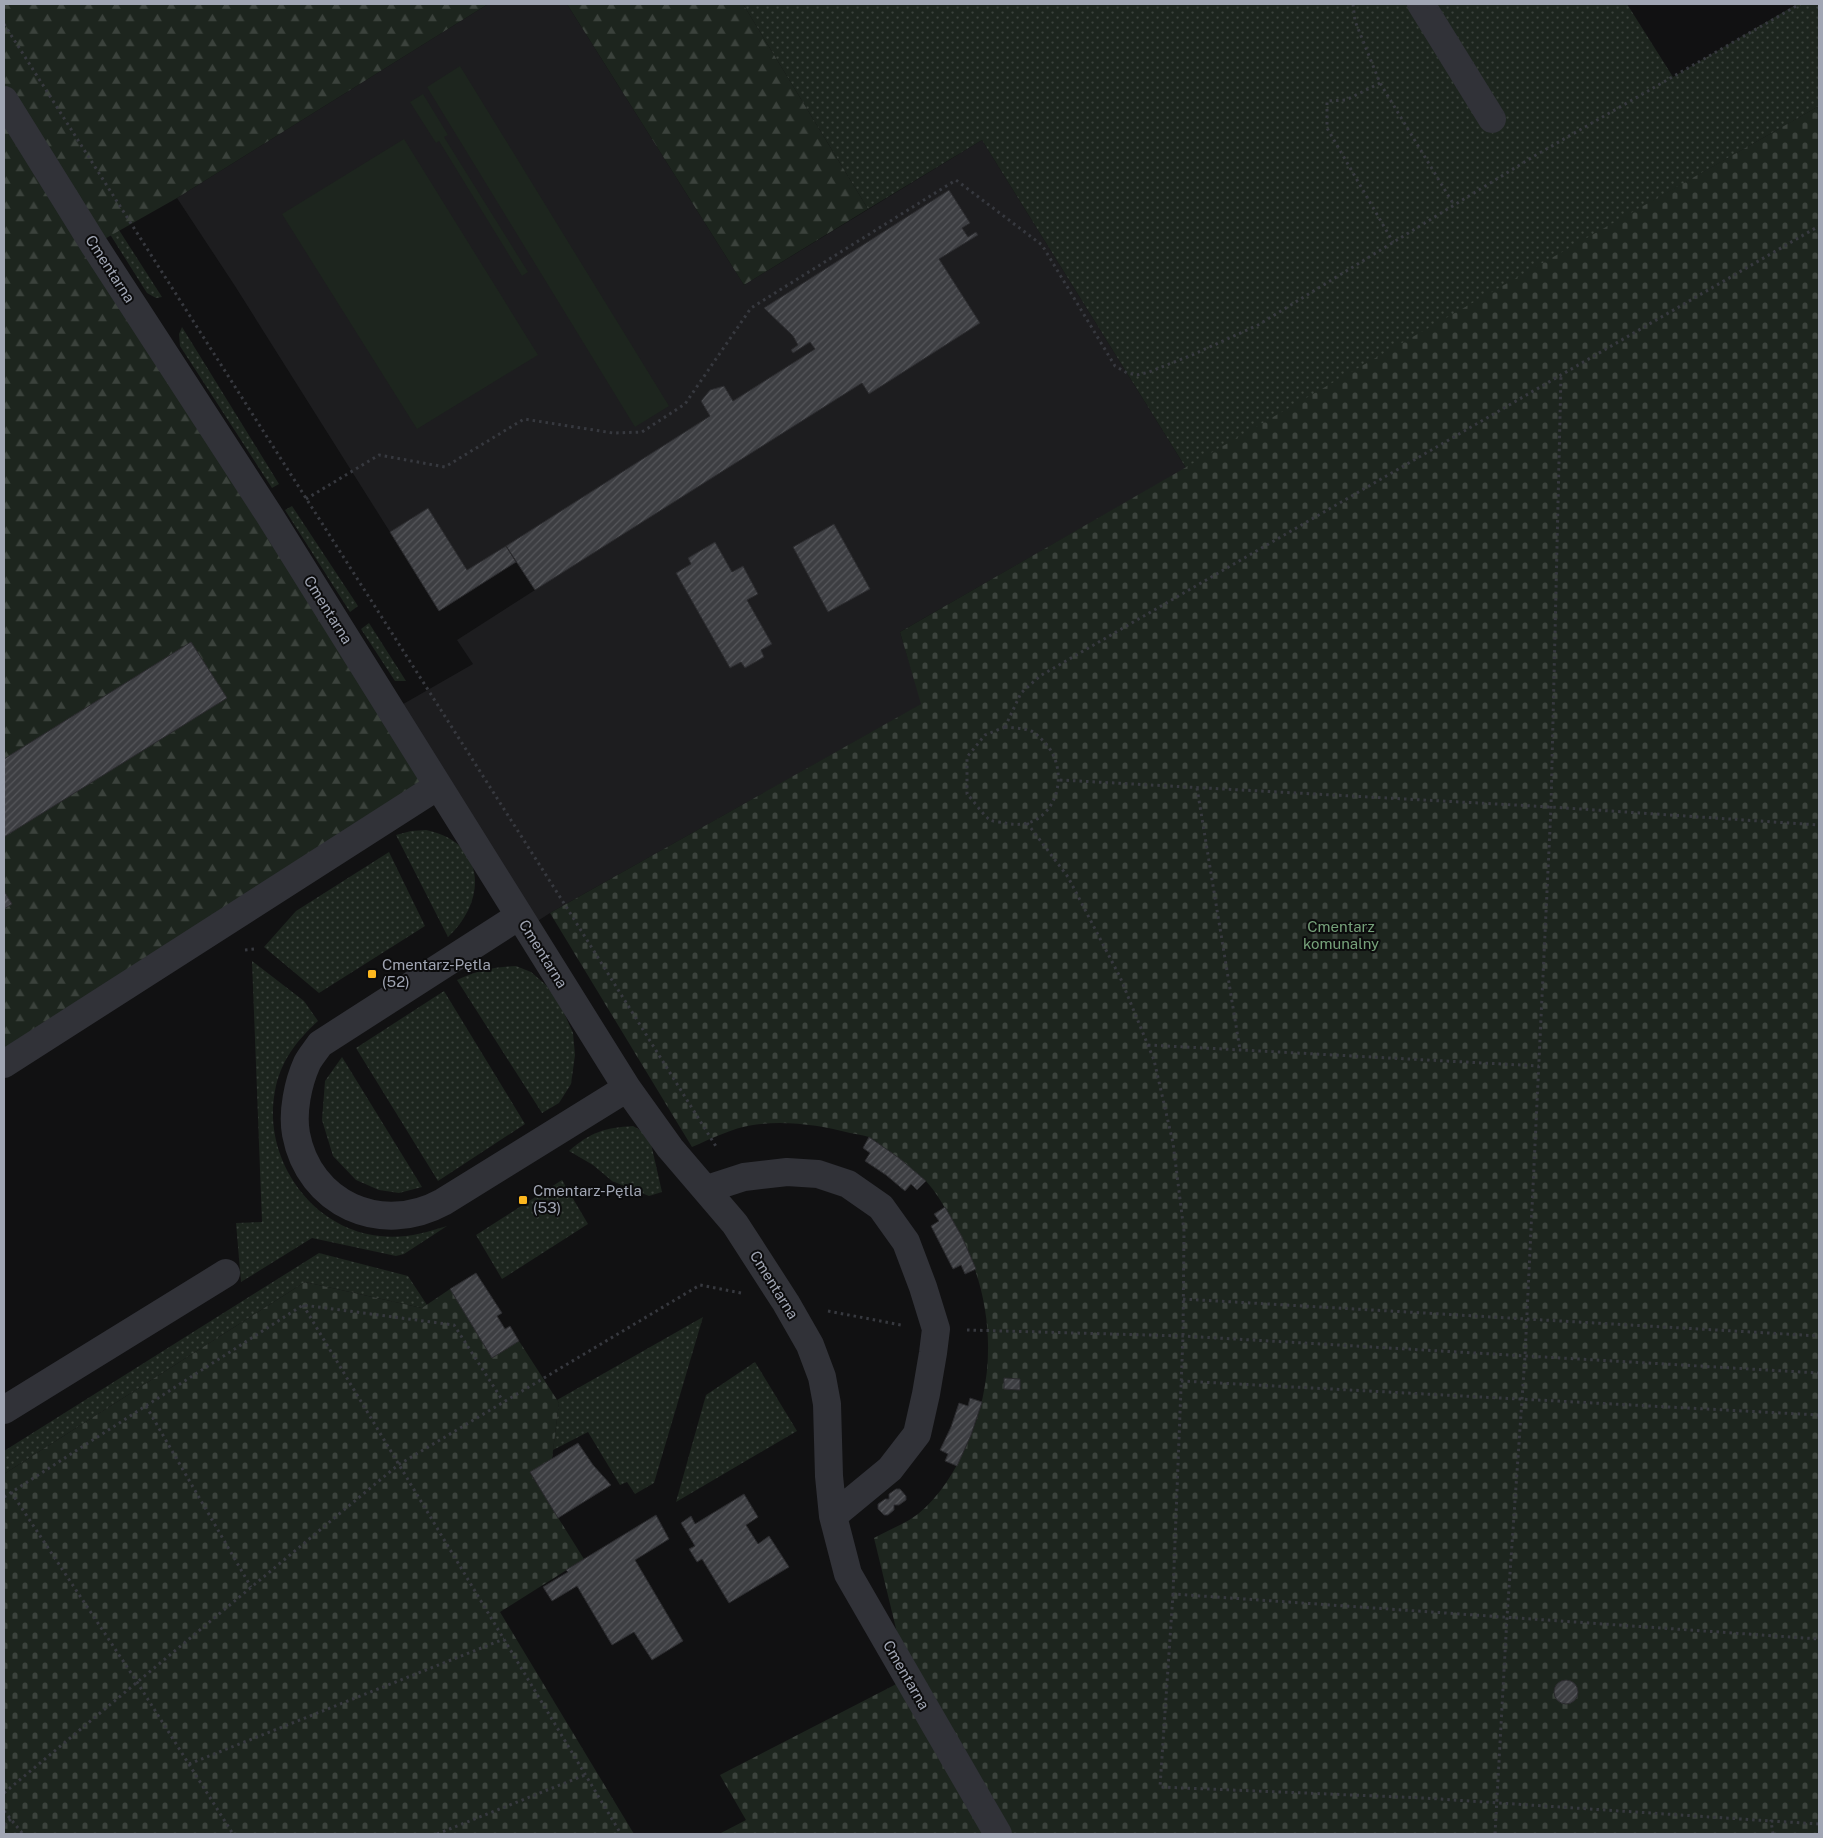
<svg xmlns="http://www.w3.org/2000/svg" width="1823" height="1838" font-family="'Public Sans',sans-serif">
<defs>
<pattern id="grass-dots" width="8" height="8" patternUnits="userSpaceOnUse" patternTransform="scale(1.25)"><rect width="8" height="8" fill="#1d251e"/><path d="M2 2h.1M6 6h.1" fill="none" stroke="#3b423c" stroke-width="1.8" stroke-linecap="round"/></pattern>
<pattern id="forest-firs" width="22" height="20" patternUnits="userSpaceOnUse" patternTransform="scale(1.25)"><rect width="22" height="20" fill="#1d251e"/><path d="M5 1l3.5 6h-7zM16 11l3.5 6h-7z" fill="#3b423c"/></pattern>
<pattern id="cemetery-stones" width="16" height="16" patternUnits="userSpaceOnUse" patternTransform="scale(1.25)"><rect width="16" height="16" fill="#1d251e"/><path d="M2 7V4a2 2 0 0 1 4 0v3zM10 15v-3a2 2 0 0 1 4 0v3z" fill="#3b423c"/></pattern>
<pattern id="building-hatch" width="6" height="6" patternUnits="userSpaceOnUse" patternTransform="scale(1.25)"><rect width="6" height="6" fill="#3d3e42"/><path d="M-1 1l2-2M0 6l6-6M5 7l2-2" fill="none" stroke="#56575b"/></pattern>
</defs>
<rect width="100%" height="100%" fill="#111112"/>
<path fill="#1d1d1f" d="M488,4H567L744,285L982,140L1186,468L900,632L922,704L550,913L527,928L391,711L473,664L457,640L535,590L506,546L467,570L428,508L390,532L235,286L177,198Z"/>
<path fill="url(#grass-dots)" d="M743,4H1627L1673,77L1797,4H1819V106L1186,468L982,140L868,209Z
M4,51L162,297L156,298L147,293L4,66Z
M182,327L279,484L272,488L180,346L179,334Z
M292,506L358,606L350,612L285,510Z
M369,623L406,681H395L361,629Z
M426,830C486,842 488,900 448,937L396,835L411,831Z
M389,852L425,926L319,993L264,947L296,911Z
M252,961L304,1001L318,1021C297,1040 280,1062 275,1091C262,1158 311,1229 380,1236C403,1239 425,1233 447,1226L404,1254L396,1256L312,1238L241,1282L236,1223L262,1222Z
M516,966L531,972L546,985L561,1006L573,1033L575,1055L571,1084L559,1103L542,1113L457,980C477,971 494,967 516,966Z
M444,991L525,1124L438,1181L356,1048Z
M342,1057L422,1187L399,1193L379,1190L356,1180L333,1156L322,1120L325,1081Z
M633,1126L649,1135L662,1192L649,1196L612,1181L593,1165L569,1151C591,1132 604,1128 633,1126Z
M562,1180L588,1224L502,1279L476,1235Z
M319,1253L408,1276L427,1305L422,1308L305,1282L4,1474V1451Z
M703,1317L654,1483L635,1494L627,1482L620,1485L588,1432L553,1450L559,1403L557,1400Z
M755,1362L797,1431L676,1502L706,1395Z"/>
<path fill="url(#forest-firs)" d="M4,4H488L177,198L94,245L438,786L4,1064Z
M567,4H743L868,209L744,285Z"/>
<path fill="url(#cemetery-stones)" d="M1819,106V1834H719L746,1820L720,1775L908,1678L874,1538C888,1530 905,1524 918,1514C939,1497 955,1471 966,1447C1000,1374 994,1291 953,1222C945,1208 937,1193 926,1181C918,1173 907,1167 899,1160C889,1153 879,1142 869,1137C863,1135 856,1134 850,1133C820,1125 784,1120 753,1125C732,1128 711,1139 692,1147L550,913L921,704L900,632L1379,356Z
M305,1282L422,1308L450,1289L492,1357L519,1341L559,1403L552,1459L530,1473L584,1559L500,1612L634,1834H4V1474Z"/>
<path fill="#1d251e" d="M460,66L669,406L635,427L427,87Z
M423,94L448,135L444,137L528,272L522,276L439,141L436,143L410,102Z
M404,139L538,355L417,429L282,214Z"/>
<path fill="url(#building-hatch)" stroke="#2b2b2e" d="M949,190L970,223L962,228L968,237L976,232L978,235L939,259L980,323L869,394L862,383L535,590L506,546L710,416L701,401L710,390L724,386L733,401L815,349L810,342L793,353L791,350L798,345L793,336L764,308Z
M428,508L467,570L506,546L516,562L439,611L390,532Z
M834,524L870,589L828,612L793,547Z
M715,542L732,572L743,566L758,594L747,600L772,644L761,650L764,657L745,668L741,662L730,668L676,573L691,564L688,558Z
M191,642L227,698L4,837V759Z
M4,891L12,904L4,909Z
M869,1137L899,1158L926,1181L917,1190L911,1184L905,1191L886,1175L865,1161L870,1153L863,1148Z
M945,1207L962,1237L976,1269L965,1274L961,1265L953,1269L931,1226L939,1221L934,1214Z
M476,1273L502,1313L497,1316L505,1329L510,1326L519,1341L492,1358L450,1289Z
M1004,1378L1020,1379V1390L1004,1389Z
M970,1398L982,1402L971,1435L957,1466L945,1461L948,1454L940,1450L951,1427L959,1403L968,1406Z
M578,1443L593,1465L611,1485L558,1518L530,1472Z
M896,1489H900L906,1496V1500L899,1505H894V1510L888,1515H884L878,1509V1504L885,1499H889V1494Z
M744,1494L758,1517L746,1525L758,1544L769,1536L789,1567L729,1603L702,1559L697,1562L689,1549L695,1546L681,1523L691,1516L695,1524Z
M656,1515L669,1539L635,1560L683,1641L652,1660L634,1632L612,1645L577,1586L552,1601L543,1587L568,1572L566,1570Z
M1554 1692a12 12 0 1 1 24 0a12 12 0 1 1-24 0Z"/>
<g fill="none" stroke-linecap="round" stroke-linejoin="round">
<path stroke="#37393f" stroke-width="3" stroke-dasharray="2.5 4" stroke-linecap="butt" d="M1353,4L1355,21L1380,83L1454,205
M4,24L567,908L717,1148
M1380,83L1346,100L1327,101V128L1393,242
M306,499L379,455L445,467L524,419L613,433L642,432L685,404L751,308L956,180L1042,245L1115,366L1127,373L1137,375L1149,372L1192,355L1258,325L1536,155L1800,4
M1005,727L1021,693L1040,676L1819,226
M1005,727C1013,728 1023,728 1031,731C1035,732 1038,736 1040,738C1076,768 1056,835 1005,823C1001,822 994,822 990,820C983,815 973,800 967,794V757L985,735Z
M1060,780L1551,807L1819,825
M1197,788L1240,1050
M1027,823L1068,877L1120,977L1154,1060L1173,1143L1184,1231L1183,1336L1173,1594L1819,1639
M245,950L255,949
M1148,1045L1539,1066
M1183,1299L1819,1336
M303,1305L621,1834
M828,1311L901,1325
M967,1330L1183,1336L1819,1373
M1181,1381L1819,1415
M146,1406L251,1587
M11,1492L137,1682L233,1834
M4,1497L303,1305L454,1325L503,1401
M1173,1594L1160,1787L1424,1798L1771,1821
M189,1764L504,1639
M4,1793L398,1465L700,1285L741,1293
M4,1811L23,1834
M4,1825L11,1819
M437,1834L585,1775
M1495,1834L1507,1617L1525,1356L1551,807L1561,374
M1773,1834L1771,1821L1819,1824"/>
<path stroke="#313238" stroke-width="28" d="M1421,4L1492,119
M4,100L94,245L268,513L627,1088L670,1148L735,1224L786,1303L810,1345L822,1377L827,1404L829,1476L833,1516L848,1574L998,1834
M519,916L320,1044C316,1050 310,1057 307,1063C298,1083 292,1112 296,1134C309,1204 381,1236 443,1202L627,1088
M4,1064L438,786
M707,1189L744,1177L787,1172L818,1174L848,1184L881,1207L906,1242L923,1287L936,1329L933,1353L926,1394L917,1434L890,1469L833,1516
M4,1410L226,1273"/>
</g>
<g fill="#fdb71e" stroke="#0c0c0d" stroke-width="2">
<rect x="367" y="969" width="10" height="10" rx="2.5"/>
<rect x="518" y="1195" width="10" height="10" rx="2.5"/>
</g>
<g text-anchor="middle" stroke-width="4" stroke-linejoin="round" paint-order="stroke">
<g font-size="15" fill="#a1a6b4" stroke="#0c0c0d">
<text transform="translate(110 269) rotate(57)" y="5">Cmentarna</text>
<text transform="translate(328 610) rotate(58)" y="5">Cmentarna</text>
<text transform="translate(543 954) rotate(58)" y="5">Cmentarna</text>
<text transform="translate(774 1285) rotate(58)" y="5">Cmentarna</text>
<text transform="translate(906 1675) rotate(60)" y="5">Cmentarna</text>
</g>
<g font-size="15" fill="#76a17a" stroke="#0c0c0d">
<text x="1341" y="932">Cmentarz<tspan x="1341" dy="17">komunalny</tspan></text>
</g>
<g font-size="15" fill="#a1a6b4" stroke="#0c0c0d" text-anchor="start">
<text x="382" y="970">Cmentarz-Pętla<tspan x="382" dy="17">(52)</tspan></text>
<text x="533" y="1196">Cmentarz-Pętla<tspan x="533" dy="17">(53)</tspan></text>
</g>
</g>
<rect width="1823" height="1838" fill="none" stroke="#a1a6b4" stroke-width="10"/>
</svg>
